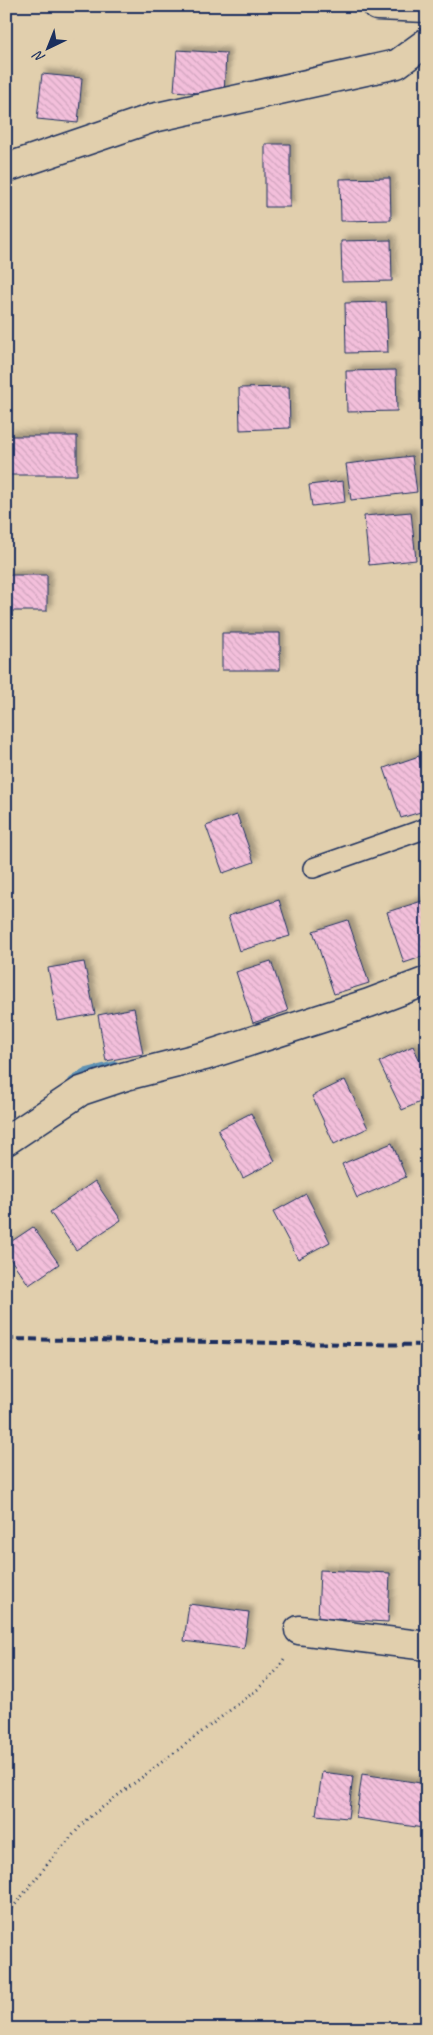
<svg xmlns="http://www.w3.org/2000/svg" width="433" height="2035" font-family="Caveat,sans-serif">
<defs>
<pattern id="forest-firs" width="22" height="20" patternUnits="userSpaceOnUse" patternTransform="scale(1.25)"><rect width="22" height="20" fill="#b3da96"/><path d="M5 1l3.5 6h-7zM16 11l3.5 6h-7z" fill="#99bb84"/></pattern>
<pattern id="building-back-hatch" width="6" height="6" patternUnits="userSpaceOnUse" patternTransform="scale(1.25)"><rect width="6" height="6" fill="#f3bfdb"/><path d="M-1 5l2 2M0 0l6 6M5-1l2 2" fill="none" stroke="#d0a4be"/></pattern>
<filter id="shadow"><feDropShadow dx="4.5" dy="-4.5" stdDeviation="2.5" flood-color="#0004"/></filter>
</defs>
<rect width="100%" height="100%" fill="#e1cfad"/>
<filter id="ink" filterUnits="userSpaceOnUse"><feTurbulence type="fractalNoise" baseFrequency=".02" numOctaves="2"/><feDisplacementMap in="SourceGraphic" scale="10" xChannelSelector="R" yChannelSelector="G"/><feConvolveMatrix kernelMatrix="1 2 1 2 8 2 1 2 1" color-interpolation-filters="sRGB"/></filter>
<g filter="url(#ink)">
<path fill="url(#forest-firs)" stroke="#67847a" d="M426,1860L427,1861V1912L421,1897Z"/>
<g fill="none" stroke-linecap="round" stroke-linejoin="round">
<path stroke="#5f92b4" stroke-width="10" d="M73,1082L87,1073L115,1066"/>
</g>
<path fill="url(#building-back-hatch)" stroke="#1b2f5e" filter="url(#shadow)" d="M177,50L226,53L224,95L174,91Z
M42,74L82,78L78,123L37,119Z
M265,144H290V207H265Z
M390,178L391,220L341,221L340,179Z
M391,240L392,281L342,282L341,241Z
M386,302L388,352L346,353L345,303Z
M396,370L397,411L347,412L346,371Z
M289,387L290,428L240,430L239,388Z
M6,436H77V475H6Z
M412,456L417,492L351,500L346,464Z
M343,481L345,502L312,506L309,485Z
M411,512L416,560L369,565L364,516Z
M6,575H47V611H6Z
M222,633H280V670H222Z
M419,756L427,779V810L401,818L384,768Z
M237,815L254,862L223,873L206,826Z
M279,900L290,936L239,951L228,916Z
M422,901L427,915V955L404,963L387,912Z
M348,920L369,983L334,994L313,931Z
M271,961L288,1011L253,1023L236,972Z
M84,962L95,1014L58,1021L48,968Z
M134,1008L143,1054L106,1061L98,1015Z
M413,1046L427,1076V1099L402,1110L379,1062Z
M345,1080L368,1128L334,1144L312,1096Z
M251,1113L275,1161L243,1178L218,1130Z
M392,1143L406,1177L357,1198L342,1164Z
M95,1181L121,1220L76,1250L50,1212Z
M306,1194L330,1242L298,1259L273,1212Z
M33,1227L59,1264L29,1285L6,1253V1245Z
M320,1570L390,1573L388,1622L318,1618Z
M189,1604L249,1612L244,1649L184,1641Z
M322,1772L353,1776L348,1818L316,1815Z
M362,1774L427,1784L423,1828L356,1818Z"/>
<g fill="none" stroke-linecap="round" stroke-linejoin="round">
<g stroke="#1b2f5e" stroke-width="22">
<path id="service" d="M313,868L427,828"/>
</g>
<g stroke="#1b2f5e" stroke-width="31">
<path id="minor" d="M6,168L153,118L397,64L427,42
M6,1141L81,1091L126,1076L205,1056L369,1003L427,981
M299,1630L427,1646"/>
</g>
<g stroke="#1b2f5e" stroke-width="31">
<path id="tertiary" d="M377,6L427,8"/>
</g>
<path stroke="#1b2f5e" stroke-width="3" stroke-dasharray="1 4" stroke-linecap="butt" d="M6,1916L54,1856L87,1819L258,1689L277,1670L286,1656"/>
<use href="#service" stroke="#e1cfad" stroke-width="19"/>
<use href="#minor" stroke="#e1cfad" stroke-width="28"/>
<use href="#tertiary" stroke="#e1cfad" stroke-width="28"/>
<path stroke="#1b2f5e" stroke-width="4" stroke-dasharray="8 4" stroke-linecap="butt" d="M6,1339L427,1345"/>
</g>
</g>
<rect width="433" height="2035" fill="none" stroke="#e1cfad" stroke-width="25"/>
<rect x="12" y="12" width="408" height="2010" fill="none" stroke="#1b2f5e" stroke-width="2" filter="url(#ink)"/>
<g transform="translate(48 48) rotate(223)" stroke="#e1cfad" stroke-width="4" paint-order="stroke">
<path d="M0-4L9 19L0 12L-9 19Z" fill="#1b2f5e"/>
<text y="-8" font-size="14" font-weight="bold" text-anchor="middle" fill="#1b2f5e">N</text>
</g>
</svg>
